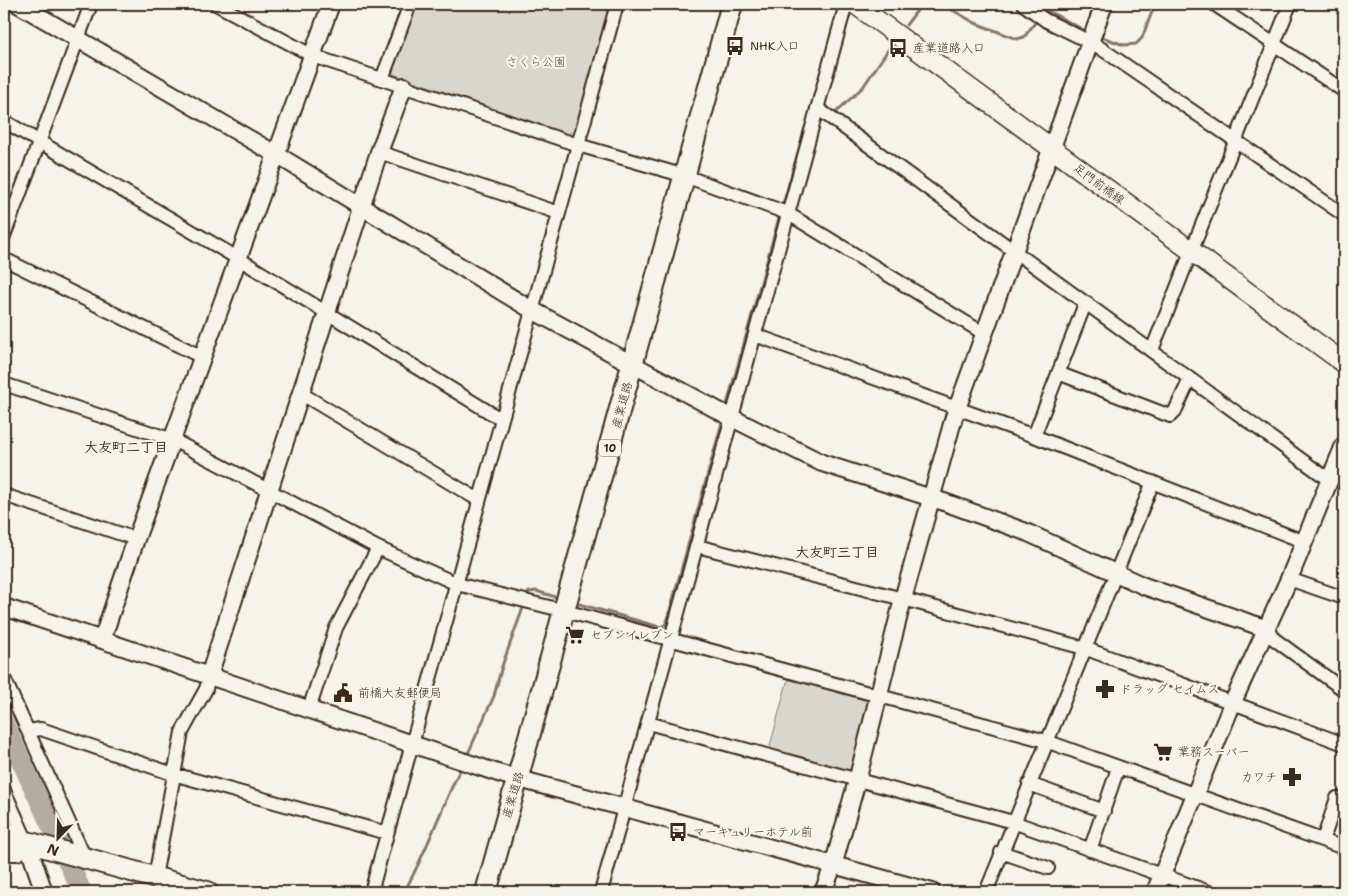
<svg xmlns="http://www.w3.org/2000/svg" width="1348" height="896" font-family="'Shantell Sans','Klee One',sans-serif">
<rect width="100%" height="100%" fill="#f7f3e8"/>
<filter id="ink" filterUnits="userSpaceOnUse"><feTurbulence type="fractalNoise" baseFrequency=".02" numOctaves="2"/><feDisplacementMap in="SourceGraphic" scale="10" xChannelSelector="R" yChannelSelector="G"/><feConvolveMatrix kernelMatrix="1 2 1 2 8 2 1 2 1" color-interpolation-filters="sRGB"/></filter>
<g filter="url(#ink)">
<path fill="#dbd6cb" stroke="#8b8074" d="M416,4H611L578,130L566,134L393,74L392,66Z
M791,679L864,700L869,706L852,768L845,772L772,750L770,746L787,682Z"/>
<g fill="none" stroke-linecap="round" stroke-linejoin="round">
<path stroke="#84786c" stroke-width="3" d="M942,4L975,23L1017,39L1024,37L1038,19
M1043,15L1048,11L1088,32
M906,25L922,4
M1099,36L1124,45L1136,44L1142,38L1155,4
M833,115L863,87L890,47
M782,208L805,128L807,127
M726,408L780,214
M526,599L529,592L536,591L559,598
M572,602L660,627L666,625L723,419
M466,758L494,696L502,666L524,605
M404,892C427,852 441,807 462,766"/>
<path stroke="#b4aca0" stroke-width="20" d="M4,724L82,892"/>
<g stroke="#3b2a1e" stroke-width="16">
<path id="minor" d="M216,4L313,56L578,145L685,176L787,213L983,333
M1023,4L1045,20L1096,45L1344,215
M1214,4L1344,91
M382,79L410,4
M817,108L1321,474L1331,479
M4,121L239,259L494,415L502,418
M379,152L559,213
M4,236L91,4
M4,259L204,358
M755,335L1034,436L1305,542
M1152,350L1290,4
M1058,373L1170,416L1175,411L1190,379
M4,384L173,440L378,548L457,584L565,611L1046,741L1344,848
M302,394L472,496L479,498
M1034,436L1083,309L1087,303
M4,495L136,539
M697,546L903,599L1084,648L1344,744
M1289,579L1344,598
M1267,629L1274,639L1344,690
M4,678L85,858
M309,709L336,628L378,548
M648,723L1013,822L1209,892
M28,731L41,729L173,774L387,833
M1029,784L1104,811
M4,790L27,842
M1323,840L1337,798
M1090,850L1118,768
M1001,852L1048,868
M155,877L182,732L206,689L209,676
M371,892L617,4
M601,892L846,4
M986,892L1153,482"/>
</g>
<g stroke="#3b2a1e" stroke-width="20">
<path id="tertiary" d="M18,4L277,155L532,310L732,418L822,463L944,502L1026,532L1144,586L1267,629
M4,607L501,774L932,892
M102,640L136,539L331,4
M209,676L379,152L404,86
M4,852H17L27,842L44,892
M823,892L833,866L857,781L903,599L954,417L1104,4
M1155,892L1233,702L1289,579L1344,445"/>
</g>
<g stroke="#3b2a1e" stroke-width="22">
<path id="secondary" d="M855,4L1344,363"/>
</g>
<g stroke="#3b2a1e" stroke-width="24">
<path id="primary" d="M4,831L27,842L207,892
M486,892L732,4"/>
</g>
<use href="#minor" stroke="#f7f3e8" stroke-width="12"/>
<use href="#tertiary" stroke="#f7f3e8" stroke-width="16"/>
<use href="#secondary" stroke="#f7f3e8" stroke-width="19"/>
<use href="#primary" stroke="#f7f3e8" stroke-width="20"/>
</g>
</g>
<defs>
<g id="bus-bare" transform="scale(1.5)"><path d="M-5-6H5V4H4V6H2V4H-2V6H-4V4H-5ZM-3.5-4V0h7V-4ZM-3.5 1.2v1.5H-2V1.2ZM2 1.2v1.5H3.5V1.2Z" fill="#3b2a1e" stroke="#f7f3e8" stroke-width="2.5" paint-order="stroke"/></g>
<g id="supermarket-bare" transform="scale(1.5)"><path d="M-6-5.5h2.5l.6 2H6L4.5 2H-2.5L-4.4-4H-6ZM-1.5 3.2a1.3 1.3 0 1 0 .1 0ZM3 3.2a1.3 1.3 0 1 0 .1 0Z" fill="#3b2a1e" stroke="#f7f3e8" stroke-width="2.5" paint-order="stroke"/></g>
<g id="pharmacy-bare" transform="scale(1.5)"><path d="M-2-6h4v4h4v4h-4v4h-4v-4h-4v-4h4Z" fill="#3b2a1e" stroke="#f7f3e8" stroke-width="2.5" paint-order="stroke"/></g>
<g id="civic-bare" transform="scale(1.5)"><path d="M-.6-6.5H3V-4.5H.6V-3L4-1V1h2V6H-6V1h2V-1L-.6-3ZM-1.2 2.5V6h2.4V2.5Z" fill="#3b2a1e" stroke="#f7f3e8" stroke-width="2.5" paint-order="stroke"/></g>
</defs>
<g fill-rule="evenodd">
<use href="#bus-bare" x="735" y="46"/>
<use href="#bus-bare" x="898" y="48"/>
<use href="#supermarket-bare" x="575" y="635"/>
<use href="#pharmacy-bare" x="1105" y="689"/>
<use href="#civic-bare" x="343" y="693"/>
<use href="#supermarket-bare" x="1163" y="752"/>
<use href="#pharmacy-bare" x="1292" y="777"/>
<use href="#bus-bare" x="678" y="832"/>
</g>
<g text-anchor="middle" stroke-width="4.5" stroke-linejoin="round" paint-order="stroke">
<rect fill="#f7f3e8" stroke="#73665b" stroke-width="1" x="599" y="439.5" width="22" height="17" rx="4"/>
<g font-size="11" font-weight="bold" fill="#3b2a1e">
<text x="610" y="452">10</text>
</g>
<g font-size="12" fill="#3b2a1e" stroke="#f7f3e8" text-anchor="start">
<text x="750" y="50">NHK入口</text>
<text x="913" y="52">産業道路入口</text>
<text x="590" y="639">セブンイレブン</text>
<text x="1120" y="693">ドラッグ セイムス</text>
<text x="358" y="697">前橋大友郵便局</text>
<text x="1178" y="756">業務スーパー</text>
<text x="1277" y="781" text-anchor="end">カワチ</text>
<text x="693" y="836">マーキュリーホテル前</text>
</g>
<g font-size="12" fill="#5b4c41" stroke="#f7f3e8">
<text x="536" y="66">さくら公園</text>
</g>
<g font-size="12" fill="#3b2a1e" stroke="#f7f3e8">
<text transform="translate(1099 184) rotate(36)" y="4">足門前橋線</text>
<text transform="translate(622 405) rotate(-75)" y="4">産業道路</text>
<text transform="translate(513 795) rotate(-74)" y="4">産業道路</text>
</g>
<g font-size="14" font-weight="bold" fill="#3b2a1e" stroke="#f7f3e8">
<text x="126" y="452">大友町二丁目</text>
<text x="837" y="557">大友町三丁目</text>
</g>
</g>
<rect width="1348" height="896" fill="none" stroke="#f7f3e8" stroke-width="20"/>
<rect x="10" y="10" width="1328" height="876" fill="none" stroke="#3b2a1e" stroke-width="2" filter="url(#ink)"/>
<g transform="translate(58 838) rotate(203)" stroke="#f7f3e8" stroke-width="4" paint-order="stroke">
<path d="M0-4L9 19L0 12L-9 19Z" fill="#3b2a1e"/>
<text y="-8" font-size="14" font-weight="bold" text-anchor="middle" fill="#3b2a1e">N</text>
</g>
</svg>
